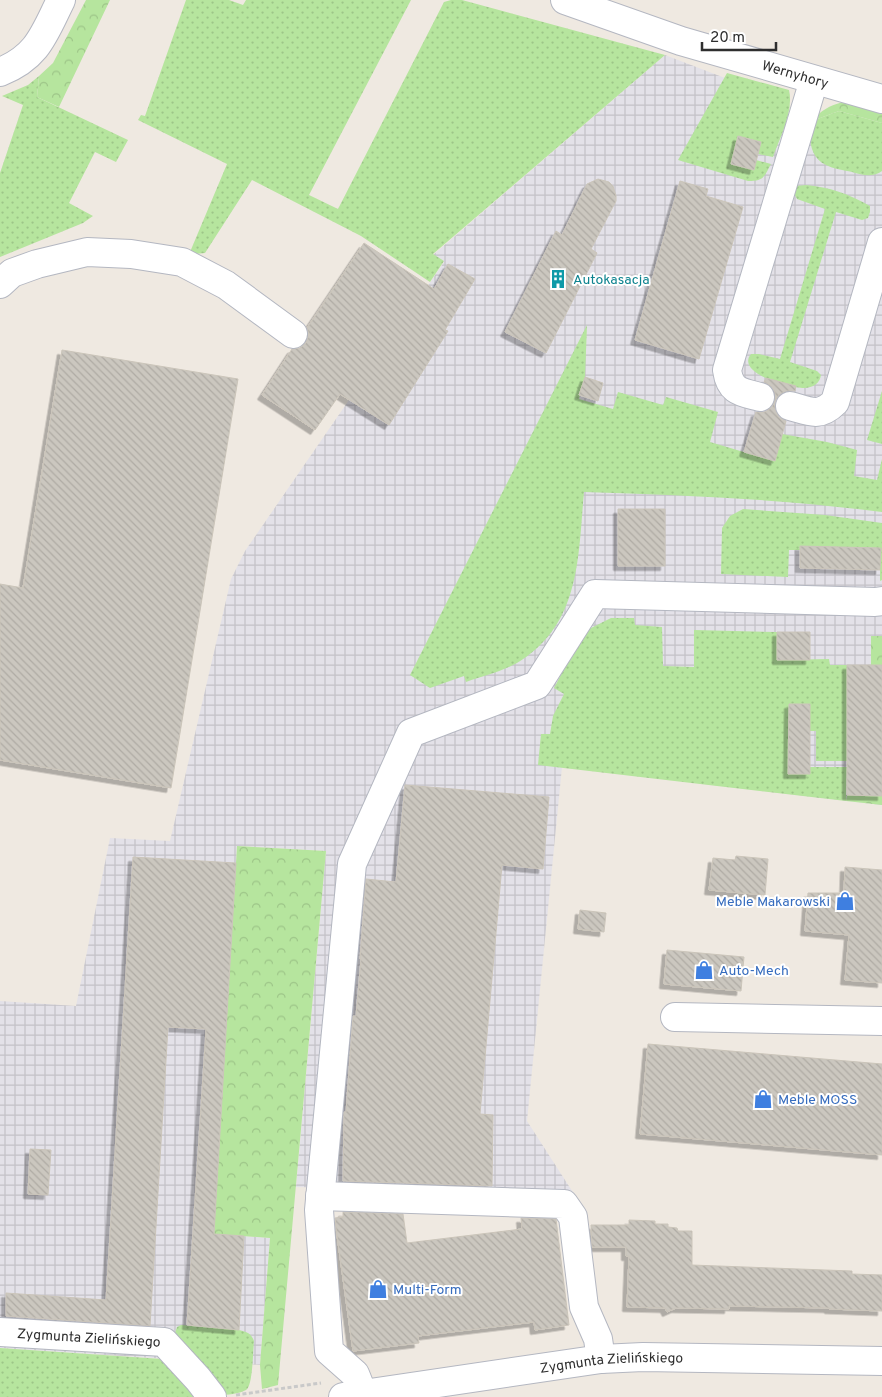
<svg xmlns="http://www.w3.org/2000/svg" width="882" height="1397" font-family="Overpass,sans-serif">
<defs>
<pattern id="industrial-grid" width="8" height="8" patternUnits="userSpaceOnUse" patternTransform="scale(1.25)"><rect width="8" height="8" fill="#e3e1e8"/><path d="M0 4h8M4 0v8" fill="none" stroke="#c3c1c7"/></pattern>
<pattern id="grass-dots" width="8" height="8" patternUnits="userSpaceOnUse" patternTransform="scale(1.25)"><rect width="8" height="8" fill="#b6e59e"/><path d="M2 2h.1M6 6h.1" fill="none" stroke="#9dc588" stroke-width="1.8" stroke-linecap="round"/></pattern>
<pattern id="forest-crowns" width="20" height="18" patternUnits="userSpaceOnUse" patternTransform="scale(1.25)"><rect width="20" height="18" fill="#b6e59e"/><path d="M2 6a3 3 0 1 1 6 0M12 15a3 3 0 1 1 6 0" fill="none" stroke="#9dc588"/></pattern>
<pattern id="building-back-hatch" width="6" height="6" patternUnits="userSpaceOnUse" patternTransform="scale(1.25)"><rect width="6" height="6" fill="#cbc7bf"/><path d="M-1 5l2 2M0 0l6 6M5-1l2 2" fill="none" stroke="#afaba4"/></pattern>
<filter id="shadow"><feDropShadow dx="-4.5" dy="4.5" stdDeviation="0" flood-color="#0004"/></filter>
</defs>
<rect width="100%" height="100%" fill="#efe9e1"/>
<path fill="url(#industrial-grid)" d="M665,55L725,78L772,91L788,114L801,118L882,123V805L562,767L527,1121L574,1194L296,1187L326,851L237,846L226,1047L218,1234L270,1238L260,1365L0,1348V1001L76,1006L110,838L170,841L231,579L245,551L444,262L433,255Z"/>
<path fill="url(#grass-dots)" d="M186,0H229L243,5L246,0H411L309,195L338,209L444,2L451,0H462L665,55L433,254L444,261L430,282L361,236L252,180L205,253L195,254L190,252L227,164L138,120L141,115L145,116Z
M727,73L789,90C794,112 780,137 773,157L758,154L761,142L738,136L731,164L754,170L756,160L771,164C764,177 764,181 748,181L678,160Z
M39,76L37,97L128,140L116,162L95,152L69,203L93,216L83,223L0,257V173L23,105L2,96L28,85Z
M839,111L882,123V171C873,178 862,175 852,172C844,170 833,169 826,165C809,157 808,136 812,121Z
M806,185C829,187 849,194 870,206V212L868,218L862,220L836,212L790,362L817,371L821,375C820,383 813,388 804,388C791,388 735,374 751,354H759L780,359L825,209L797,199L794,193L796,186Z
M587,325L585,377L579,399L613,409L618,392L663,405L666,397L718,412L710,442L774,461L782,434L827,442L857,450L854,476L877,480L882,459V512C783,499 683,495 584,492C578,556 581,625 517,663C501,672 483,676 466,682L464,676L430,688L410,675Z
M882,391V444L867,440Z
M743,509L825,515L882,523V580L880,581V548L801,546L800,550H789L788,577L721,574L722,528L730,516Z
M611,618H634L635,625L662,627L663,666L694,667V630L777,632V660L829,659L830,665H847V761H816V731H810V705H789L788,774H810V767H847L846,801L538,765L541,734H550L553,716L564,694L554,688L578,642L587,630Z
M181,1325L239,1330C247,1332 251,1333 254,1341C253,1349 253,1387 246,1390C239,1394 227,1395 219,1395L177,1342L175,1333L177,1327Z
M0,1348L162,1359L204,1397H0Z"/>
<path fill="url(#forest-crowns)" d="M86,0H110L59,107L37,97L39,76L53,63Z
M843,102L882,111V123L839,111L812,121C821,110 829,106 843,102Z
M871,636H882V665H871Z
M847,795L882,796V805L846,801Z
M237,846L326,851L278,1385L262,1389L260,1365L270,1238L214,1234Z"/>
<path fill="url(#building-back-hatch)" stroke="#cbc5ba" filter="url(#shadow)" d="M738,136L761,142L754,170L731,164Z
M598,179L609,182L613,186L616,196V201L591,249L597,253L546,353L505,332L556,231L562,235L587,184Z
M680,181L708,189L706,196L743,207L699,359L635,340Z
M364,243L434,289L448,264L475,279L445,330L448,331L389,425L340,394L315,430L262,395L292,349L300,348L306,343L309,335L307,328Z
M62,350L238,379L171,788L0,760V584L23,588Z
M585,377L603,383L598,401L579,395Z
M766,378L796,386L795,391H786L779,395L775,401V410L779,417L786,421L775,461L744,452L756,412H765L771,408L775,401V392L771,386L764,382Z
M618,509H665V566H618Z
M800,546L881,548L880,570L800,568Z
M777,632H810V660H777Z
M847,665H882V796L847,795Z
M789,704H810V774H788Z
M405,785L549,797L543,869L502,865L480,1114L493,1115L492,1186L343,1181L344,1112H346L353,1016H356L361,959H360L366,879L396,882Z
M736,856L768,859L765,895L709,890L713,858L735,860Z
M133,857L236,863L214,1234L244,1236L239,1330L187,1325L206,1029L168,1027L150,1326L6,1316V1293L106,1300Z
M845,867L882,870V983L845,980L849,935L805,931L808,893H844Z
M580,910L606,913L604,932L578,929Z
M667,950L744,957L741,991L664,984Z
M648,1044L882,1064V1155L640,1134Z
M30,1149L51,1150L48,1195L28,1194Z
M343,1212L403,1214L407,1243L522,1229L521,1218L556,1219L569,1325L535,1330L534,1322L418,1336L419,1343L353,1351L336,1228L335,1218L343,1217Z
M629,1220L655,1221V1224H668V1227L677,1228L678,1231H692V1265L852,1271V1274L882,1275V1311L829,1309V1308L729,1306V1309L676,1308L667,1312L665,1308L627,1307L629,1256H626V1247H592L591,1225H629Z"/>
<g fill="none" stroke-linecap="round" stroke-linejoin="round">
<g stroke="#b4b7c1" stroke-width="30">
<g id="minor">
<path id="s1" d="M565,0L681,41L882,99"/>
<path d="M0,72C38,57 44,34 61,0"/>
<path d="M0,284L12,273L37,264L87,252L131,254L182,262L226,285L293,334"/>
<path d="M760,397C741,392 730,392 727,370L814,80"/>
<path d="M790,406C809,411 819,418 835,402L882,242"/>
<path d="M675,1017L882,1021"/>
<path d="M320,1196L564,1204L573,1217L584,1307L598,1339L601,1359"/>
<path id="s2" d="M0,1332L164,1342L198,1379L212,1397"/>
<path d="M363,1394L355,1374L329,1351L319,1210L352,864L411,733L537,685L595,594L875,602L882,601"/>
<path id="s3" d="M343,1397L601,1359L643,1357L882,1361"/>
</g>
</g>
<path stroke="#c9c9c9" stroke-width="3" stroke-dasharray="4 2.5" stroke-linecap="butt" d="M236,1395L321,1383"/>
<use href="#minor" stroke="#fff" stroke-width="28"/>
</g>
<defs>
<g id="building-bare" transform="scale(1.5)"><path d="M-4-6H4V6H1V3H-1V6H-4ZM-2.5-4.3h1.7v1.8h-1.7ZM.8-4.3h1.7v1.8H.8ZM-2.5-1h1.7V.8h-1.7ZM.8-1h1.7V.8H.8Z" fill="#0f9aa8" stroke="#fff" stroke-width="2.5" paint-order="stroke"/></g>
<g id="shop-bare" transform="scale(1.5)"><path d="M-5-2.5h2.3a2.7 3.5 0 0 1 5.4 0H5L5.5 6h-11ZM-1.5-2.5h3a1.5 2.3 0 0 0-3 0Z" fill="#3f7fe0" stroke="#fff" stroke-width="2.5" paint-order="stroke"/></g>
</defs>
<g fill-rule="evenodd">
<use href="#building-bare" x="558" y="279"/>
<use href="#shop-bare" x="845" y="901"/>
<use href="#shop-bare" x="704" y="970"/>
<use href="#shop-bare" x="763" y="1099"/>
<use href="#shop-bare" x="378" y="1289"/>
</g>
<g text-anchor="middle" stroke-width="4" stroke-linejoin="round" paint-order="stroke">
<g font-size="14" fill="#2e2e2e" stroke="#fff">
<text dy="5" stroke="none"><textPath href="#s1" startOffset="242">Wernyhory</textPath></text>
<text dy="5" stroke="none"><textPath href="#s2" startOffset="89">Zygmunta Zielińskiego</textPath></text>
<text dy="5" stroke="none"><textPath href="#s3" startOffset="271">Zygmunta Zielińskiego</textPath></text>
</g>
<g font-size="14" fill="#0d838f" stroke="#fff" text-anchor="start">
<text x="573" y="284">Autokasacja</text>
</g>
<g font-size="14" fill="#366cbe" stroke="#fff" text-anchor="start">
<text x="830" y="906" text-anchor="end">Meble Makarowski</text>
<text x="719" y="975">Auto-Mech</text>
<text x="778" y="1104">Meble MOSS</text>
<text x="393" y="1294">Multi-Form</text>
</g>
</g>
<path d="M702 42v8h74v-8" fill="none" stroke="#2e2e2e" stroke-width="2.5"/>
<text x="710" y="42" font-size="15" fill="#2e2e2e" stroke="#ffffff" stroke-width="4" paint-order="stroke">20 m</text>
</svg>
